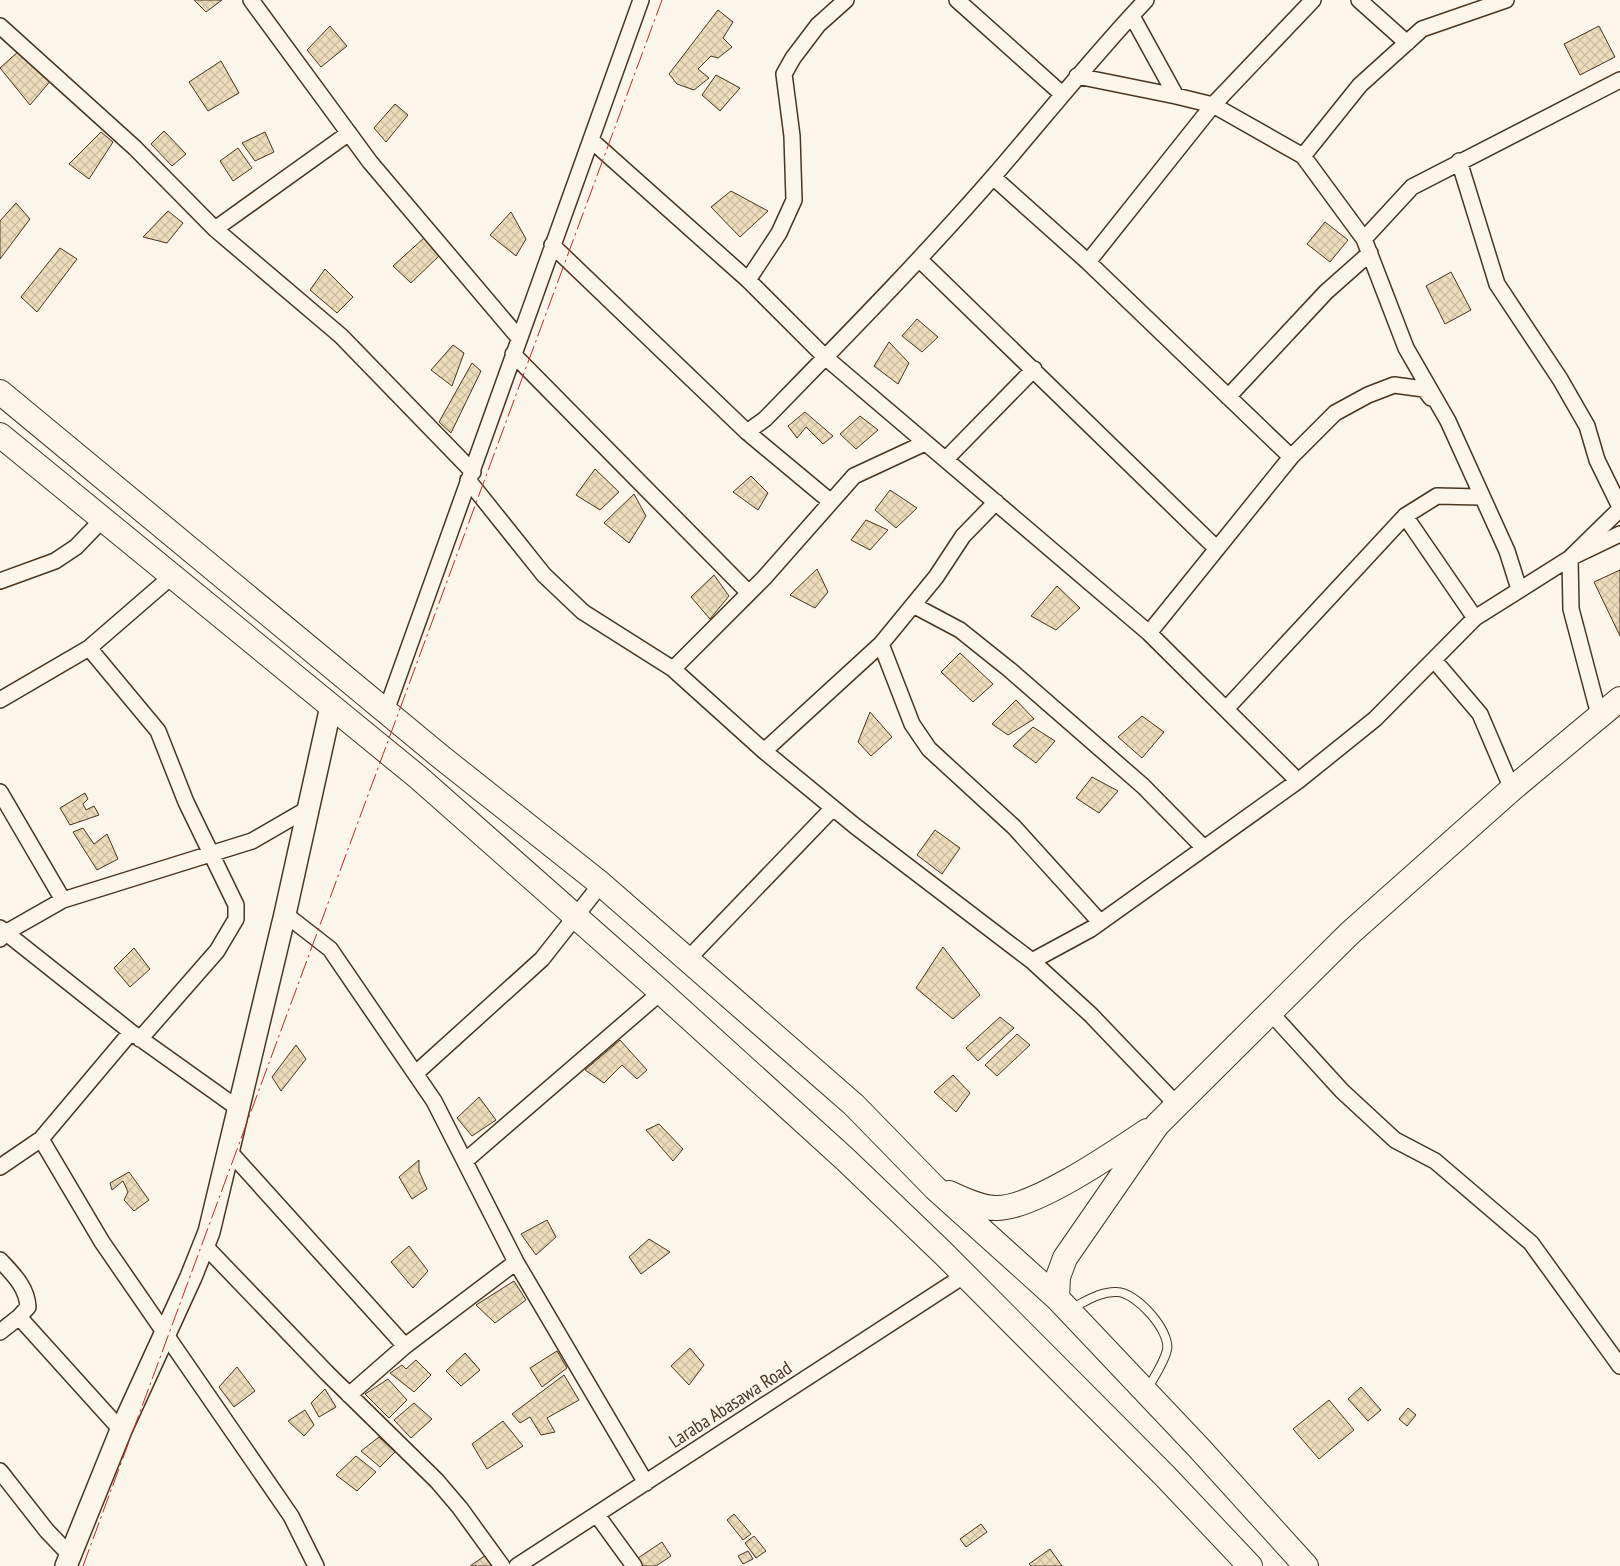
<svg xmlns="http://www.w3.org/2000/svg" width="1620" height="1566" font-family="'PT Sans Narrow',sans-serif">
<defs>
<pattern id="building-cross-hatch" width="8" height="8" patternUnits="userSpaceOnUse" patternTransform="scale(1.25)"><rect width="8" height="8" fill="#ecdcbc"/><path d="M0 0l8 8M0 8l8-8" fill="none" stroke="#ccbda1"/></pattern>
</defs>
<rect width="100%" height="100%" fill="#fbf6e9"/>
<path fill="url(#building-cross-hatch)" stroke="#4a3520" d="M194,0H222L206,12Z
M718,10L733,22L723,38L732,47L718,58L711,56L698,69L709,78L694,90L677,84L669,74Z
M330,26L347,46L321,67L307,50Z
M1599,26L1615,57L1580,75L1564,44Z
M21,49L53,78L30,105L0,68Z
M221,61L239,93L208,111L189,82Z
M716,75L740,88L720,111L702,95Z
M395,104L408,115L386,142L374,128Z
M164,131L186,154L172,166L151,144Z
M101,132L113,142L89,179L69,164Z
M265,132L274,152L255,161L242,143Z
M238,148L252,168L233,181L220,161Z
M731,191L768,211L740,237L711,207Z
M16,203L30,219L0,259V221Z
M168,211L183,223L167,243L143,237Z
M511,212L526,239L516,256L490,235Z
M1325,222L1348,240L1330,262L1307,244Z
M424,238L441,254L411,283L393,266Z
M60,248L77,259L37,312L21,297Z
M325,269L353,297L337,313L310,290Z
M1451,272L1471,310L1445,324L1426,286Z
M917,319L938,337L922,352L902,336Z
M889,342L909,363L898,384L874,366Z
M453,345L464,353L452,386L431,370Z
M472,363L481,371L451,433L439,422Z
M805,412L833,436L823,444L806,427L797,438L788,426Z
M860,416L878,430L856,449L840,434Z
M595,469L619,492L600,510L576,495Z
M751,476L768,493L758,510L733,492Z
M890,490L917,508L896,528L875,510Z
M634,494L646,516L629,543L604,523Z
M866,520L888,530L870,550L851,540Z
M817,569L828,592L815,608L790,595Z
M1620,570V636L1594,582Z
M714,575L729,596L710,619L691,597Z
M1057,586L1080,608L1056,630L1031,616Z
M960,653L993,684L973,702L941,672Z
M1016,700L1034,719L1008,735L992,724Z
M870,712L892,737L871,756L858,742Z
M1142,716L1164,732L1142,758L1118,737Z
M1033,727L1055,741L1036,763L1013,746Z
M1092,777L1118,791L1099,813L1076,798Z
M85,793L88,799L83,804L86,810L94,806L99,815L70,825L60,808Z
M83,828L94,844L107,834L118,859L97,870L73,832Z
M935,830L960,848L942,874L917,855Z
M943,947L980,995L953,1019L916,988Z
M134,948L150,969L130,987L114,968Z
M1000,1017L1014,1028L978,1061L966,1048Z
M1017,1034L1030,1045L997,1076L985,1065Z
M620,1040L647,1070L637,1079L622,1065L604,1083L585,1070Z
M296,1045L306,1059L281,1091L272,1077Z
M953,1075L970,1093L956,1112L934,1092Z
M479,1097L496,1120L472,1136L457,1118Z
M659,1124L683,1149L673,1161L646,1130Z
M419,1160V1171L427,1189L412,1199L399,1177Z
M129,1172L149,1200L134,1211L124,1200L128,1192L123,1181L112,1190L110,1183Z
M547,1220L556,1237L536,1255L521,1234Z
M649,1239L670,1252L641,1274L629,1257Z
M409,1246L428,1271L413,1288L391,1262Z
M514,1281L526,1300L495,1323L476,1305Z
M690,1348L704,1365L689,1385L671,1366Z
M557,1351L567,1368L542,1387L530,1368Z
M465,1353L480,1370L461,1386L446,1371Z
M416,1360L431,1375L414,1392L390,1373L402,1365L406,1369Z
M237,1367L255,1391L234,1407L219,1387Z
M564,1375L579,1400L547,1418L555,1432L541,1435L530,1417L520,1423L512,1414Z
M388,1379L407,1400L389,1418L365,1394Z
M1361,1387L1381,1410L1368,1421L1348,1399Z
M325,1389L336,1407L319,1417L311,1403Z
M1329,1400L1354,1430L1319,1459L1293,1429Z
M414,1403L432,1419L411,1438L394,1420Z
M1408,1408L1416,1415L1407,1426L1399,1419Z
M305,1410L314,1425L304,1436L288,1421Z
M503,1421L523,1446L487,1469L472,1444Z
M379,1437L395,1452L380,1467L361,1451Z
M356,1456L376,1472L357,1491L336,1475Z
M734,1514L751,1534L743,1540L727,1520Z
M981,1524L987,1532L966,1547L960,1539Z
M754,1536L766,1551L756,1558L745,1543Z
M662,1542L671,1556L656,1566H643L638,1558Z
M1050,1549L1062,1566H1031L1029,1564Z
M748,1551L753,1559L743,1564L738,1556Z
M486,1555L494,1566H470Z"/>
<g fill="none" stroke-linecap="round" stroke-linejoin="round">
<g stroke="#4a3520" stroke-width="10">
<path id="lane" d="M1070,1309C1085,1302 1100,1291 1117,1292C1136,1292 1171,1331 1167,1350C1164,1363 1154,1377 1148,1388"/>
</g>
<g stroke="#4a3520" stroke-width="18">
<path id="street" d="M251,0L370,162L519,338
M957,0L1062,94
M1359,0L1407,43
M1506,0L1422,29L1360,85L1303,156L1364,239L1406,348L1448,421L1507,551L1519,589
M1132,16L1176,96
M0,26L135,148L215,229L341,336L473,472
M1077,76L1176,96L1213,105L1303,156
M591,140L748,280L825,357L1149,633L1298,781
M1459,161L1497,284L1560,379L1587,426L1597,460L1620,507
M993,177L1088,262L1291,457
M215,229L349,133
M1364,239L1412,187L1620,80
M552,245L747,432L831,502
M919,259L1216,548
M1088,262L1213,105L1313,0
M748,280L779,233L794,200L792,136L784,74L793,58L818,25L846,0
M513,354L749,593
M1228,397L1326,292L1370,253
M747,432L765,419C842,340 920,261 993,177C1044,118 1092,57 1146,0
M946,459L1034,369
M468,480L544,575L583,612L673,669L764,751L855,826L1032,961L1091,1015L1177,1105
M1405,516L1475,618
M0,581L55,561L76,547L102,520
M913,605L960,630L1010,670L1143,786L1204,848
M1149,633L1291,457L1335,413L1368,395L1394,385L1424,389L1431,398
M881,644L912,724L929,749L1014,827L1100,922
M89,648L158,731L186,802L236,905V919L217,951L140,1039
M1434,660L1480,714L1512,789
M673,669L764,578L854,476L925,443
M0,700L89,648L171,577
M1226,709L1405,516L1437,496L1480,497
M386,711L641,0
M1599,715L1571,609L1570,558L1620,509
M764,751L881,644L936,577L963,536L996,502
M0,792L63,900
M285,914L330,949L434,1101L516,1262L646,1483
M0,928L131,1032L239,1109
M0,939L5,933L63,900L252,841L309,808
M688,959L833,808
M1032,961L1091,929L1298,781L1375,719L1475,618L1570,558L1620,534
M1270,1012L1342,1091L1395,1140L1435,1161L1531,1243L1620,1366
M416,1073L542,959L601,884
M41,1139L102,1242L291,1516L316,1566
M229,1151L405,1346
M465,1161L661,992
M0,1167L41,1139L131,1032
M204,1245L327,1373L437,1481L460,1508L502,1566
M0,1260C13,1274 27,1287 28,1307L19,1317L0,1332
M19,1317L121,1430
M349,1395L405,1346L516,1262
M0,1471L47,1531L70,1555
M597,1515L634,1566
M517,1566L965,1275"/>
</g>
<g stroke="#4a3520" stroke-width="24">
<path id="secondary" d="M66,1566L121,1430L191,1277L209,1232L285,914L331,706"/>
</g>
<g stroke="#4a3520" stroke-width="26">
<path id="primary" d="M0,392L441,757L601,884L854,1105L935,1188L1057,1298L1199,1448L1306,1566
M0,435L419,778L661,992L845,1159L943,1253L1165,1476L1250,1566
M949,1193C963,1199 980,1208 996,1208C1033,1209 1114,1153 1147,1131
M1057,1298L1058,1277L1065,1258L1157,1125L1177,1105L1350,933L1512,789L1620,699"/>
</g>
<use href="#lane" stroke="#fbf6e9" stroke-width="8"/>
<use href="#street" stroke="#fbf6e9" stroke-width="15"/>
<use href="#secondary" stroke="#fbf6e9" stroke-width="21"/>
<use href="#primary" stroke="#fbf6e9" stroke-width="24"/>
<path stroke="#c62828" stroke-width="1" stroke-dasharray="18 4 2.5 4" stroke-linecap="butt" d="M83,1566L662,0"/>
</g>
<g text-anchor="middle" stroke-width="4" stroke-linejoin="round" paint-order="stroke">
<g font-size="19" fill="#4a3520" stroke="#fbf6e9">
<text transform="translate(730 1404) rotate(-33)" y="7">Laraba Abasawa Road</text>
</g>
</g>
</svg>
